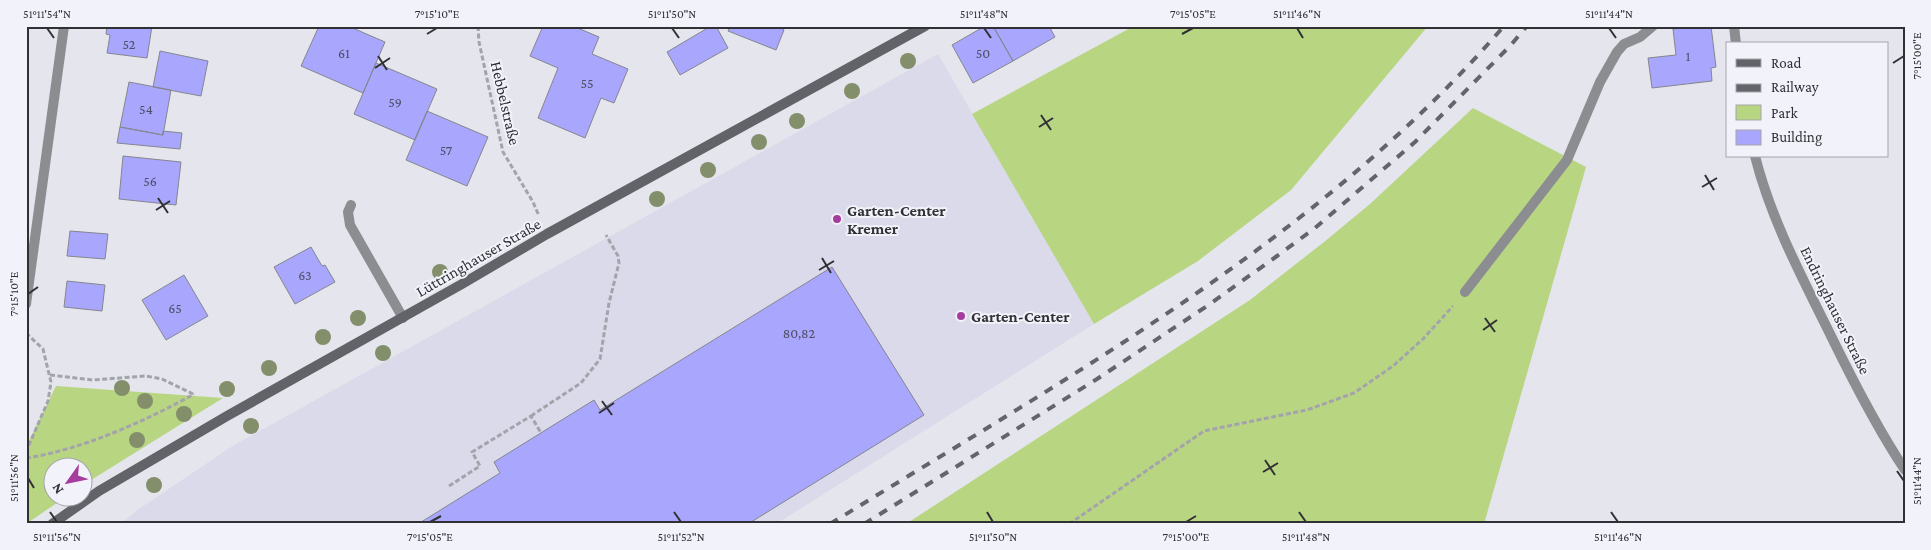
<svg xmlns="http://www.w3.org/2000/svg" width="1931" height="550" font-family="'Crimson Pro',serif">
<rect width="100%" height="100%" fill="#e4e5ed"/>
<path fill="#dadaea" d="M938,54L1094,324L776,524H121L136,511L231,447Z"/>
<path fill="#b8d582" d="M1134,26H1428L1291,190L1198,261L1094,324L972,114Z
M1473,108L1586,167L1484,524H906L1250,300L1324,242L1370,204Z
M56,386L223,398L83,485L82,468H52V498H64L26,524V447Z"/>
<path fill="#a8a6fd" stroke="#85868e" d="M107,26H152L147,58L107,53L110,35L106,34Z
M319,26H348L385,42L363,93L301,66Z
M543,26H573L599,37L592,54L628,69L614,103L601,98L585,138L538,118L558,68L530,56Z
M711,26H716L728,48L680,75L667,52Z
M730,26H778L784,30L776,50L728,31Z
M985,26H993L1013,61L973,83L952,45Z
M993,26H1049L1055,37L1013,61Z
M1696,26H1711L1716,67L1711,68L1712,81L1652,88L1648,58L1676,55L1673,29Z
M160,51L208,61L201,96L153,87Z
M376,63L437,89L415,140L354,114Z
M129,82L171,90L163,135L120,127Z
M427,111L488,137L467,186L406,160Z
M120,127L163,135V131L182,133L180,149L117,143Z
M123,156L181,162L176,205L119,199Z
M70,231L108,234L105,259L67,256Z
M311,247L322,266L325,265L335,282L295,304L274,267Z
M832,267L924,415L748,524H418L500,473L494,462L594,400L600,410Z
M184,275L208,316L166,340L142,300Z
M67,281L105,285L102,311L64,307Z"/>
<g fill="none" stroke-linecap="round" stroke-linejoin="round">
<path stroke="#a3a4ab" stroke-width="3" stroke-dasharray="5 2.5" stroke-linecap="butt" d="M478,26L479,42L503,152L533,202L539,216
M26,333L43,349L51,382L48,401L26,452
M50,375L93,380L146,376L162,379L193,394
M531,416L581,383L600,359L609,303L619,263L618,256L606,235
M26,458C81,450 146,421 194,394
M449,486L480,466L472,452L531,416L541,433
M1069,524L1204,431L1307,410L1354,393L1393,366L1423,339L1453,306"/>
<path stroke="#8c8d91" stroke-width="10" d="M351,205L348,212L350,225L403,318"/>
<path stroke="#8c8d91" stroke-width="10" d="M1734,26L1736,44
M1755,156C1771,220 1803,279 1832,338C1854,383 1877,428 1905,470
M1465,292L1567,160L1600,82L1617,52L1624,44L1640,37L1653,26
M26,304L64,26"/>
<path stroke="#626368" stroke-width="10" d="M52,524L99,491L227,416L462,284L547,234L925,26"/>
<path stroke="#64646a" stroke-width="4" stroke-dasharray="9 9" stroke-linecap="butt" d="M830,524C1066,378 1320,239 1504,26
M864,524L1097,379L1210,304L1277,256L1315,228L1415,142L1510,46L1527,26"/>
</g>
<g fill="#838e6b">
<circle cx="908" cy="61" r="8"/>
<circle cx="852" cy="91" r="8"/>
<circle cx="797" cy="121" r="8"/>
<circle cx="759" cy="142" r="8"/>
<circle cx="708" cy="170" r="8"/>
<circle cx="657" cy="199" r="8"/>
<circle cx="440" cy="272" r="8"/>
<circle cx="358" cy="318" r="8"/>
<circle cx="323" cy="337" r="8"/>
<circle cx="383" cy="353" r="8"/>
<circle cx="269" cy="368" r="8"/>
<circle cx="122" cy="388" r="8"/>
<circle cx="227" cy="389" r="8"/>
<circle cx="145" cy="401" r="8"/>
<circle cx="184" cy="414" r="8"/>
<circle cx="251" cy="426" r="8"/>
<circle cx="137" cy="440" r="8"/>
<circle cx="154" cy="485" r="8"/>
</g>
<path fill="none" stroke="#313135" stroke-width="2" d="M47,28L54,38M672,28L679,38M984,28L991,38M1297,28L1303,38M1609,28L1616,38M427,34L437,28M1182,34L1193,28M378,56L387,70M1893,63L1904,56M375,68L390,58M1041,115L1051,130M1039,127L1053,118M1705,175L1714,190M1702,187L1717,178M158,198L168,213M156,210L170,201M822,258L831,273M819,270L834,261M28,294L38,287M1485,318L1495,332M1483,330L1497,320M602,401L612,415M599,413L614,403M1265,460L1275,475M1897,471L1904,481M1263,472L1278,463M28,478L34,488M50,512L57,522M674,512L681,522M987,512L993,522M1299,512L1306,522M1611,512L1618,522M430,522L441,516M1186,522L1196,516"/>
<g fill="#a53c9e" stroke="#f2f2fb" stroke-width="2">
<circle cx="837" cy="219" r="5"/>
<circle cx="961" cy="316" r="5"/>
</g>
<g text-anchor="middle" stroke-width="4" stroke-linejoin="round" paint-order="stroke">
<g font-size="14" fill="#4f4e67">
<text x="129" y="49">52</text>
<text x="344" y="58">61</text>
<text x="983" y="58">50</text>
<text x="1688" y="61">1</text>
<text x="587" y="88">55</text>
<text x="395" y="107">59</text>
<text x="146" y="114">54</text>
<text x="446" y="155">57</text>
<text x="150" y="186">56</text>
<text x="305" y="280">63</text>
<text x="175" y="313">65</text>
<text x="799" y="338">80,82</text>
</g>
<g font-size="16" fill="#313135" stroke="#f2f2fb">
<text transform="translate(506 103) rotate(77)" y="6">Hebbelstraße</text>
<text transform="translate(478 257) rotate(-30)" y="6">Lüttringhauser Straße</text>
<text transform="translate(1836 310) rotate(64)" y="6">Endringhauser Straße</text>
</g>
<g font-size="16" font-weight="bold" fill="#313135" stroke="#f2f2fb" text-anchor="start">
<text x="847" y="216">Garten-Center<tspan x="847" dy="18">Kremer</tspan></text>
<text x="971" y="322">Garten-Center</text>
</g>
</g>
<rect width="1931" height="550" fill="none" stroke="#f2f2fb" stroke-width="55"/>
<rect x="1726" y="42" width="162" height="115" fill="#f2f2fb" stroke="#a5a5ac"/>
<rect x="1736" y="59" width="25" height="8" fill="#626368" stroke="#a5a5ac"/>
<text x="1771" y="68" font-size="15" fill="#313135">Road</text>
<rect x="1736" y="84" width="25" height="8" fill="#64646a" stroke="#a5a5ac"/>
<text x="1771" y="92" font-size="15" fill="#313135">Railway</text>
<rect x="1736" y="105" width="25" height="15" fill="#b8d582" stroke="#a5a5ac"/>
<text x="1771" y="118" font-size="15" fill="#313135">Park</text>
<rect x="1736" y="130" width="25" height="15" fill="#a8a6fd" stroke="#a5a5ac"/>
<text x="1771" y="142" font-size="15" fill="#313135">Building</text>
<g transform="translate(68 482) rotate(237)"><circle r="24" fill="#f2f2fb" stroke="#a5a5ac"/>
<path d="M0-4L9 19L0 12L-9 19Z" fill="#a53c9e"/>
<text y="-8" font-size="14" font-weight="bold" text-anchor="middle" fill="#313135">N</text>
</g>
<rect x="28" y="28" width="1876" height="494" fill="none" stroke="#313135" stroke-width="2"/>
<g font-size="12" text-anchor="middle" fill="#313135">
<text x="47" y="18">51°11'54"N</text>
<text x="437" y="18">7°15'10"E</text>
<text x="672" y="18">51°11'50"N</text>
<text x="984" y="18">51°11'48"N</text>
<text x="1193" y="18">7°15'05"E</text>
<text x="1297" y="18">51°11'46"N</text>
<text x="1609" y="18">51°11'44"N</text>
<text transform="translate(1917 56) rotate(-90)" y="4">7°15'00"E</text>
<text transform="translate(14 294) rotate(-90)" y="4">7°15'10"E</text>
<text transform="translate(14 478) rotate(-90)" y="4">51°11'56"N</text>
<text transform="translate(1917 481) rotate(-90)" y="4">51°11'44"N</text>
<text x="57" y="541">51°11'56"N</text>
<text x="430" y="541">7°15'05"E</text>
<text x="681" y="541">51°11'52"N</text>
<text x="993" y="541">51°11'50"N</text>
<text x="1186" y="541">7°15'00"E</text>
<text x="1306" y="541">51°11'48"N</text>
<text x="1618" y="541">51°11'46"N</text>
</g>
</svg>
